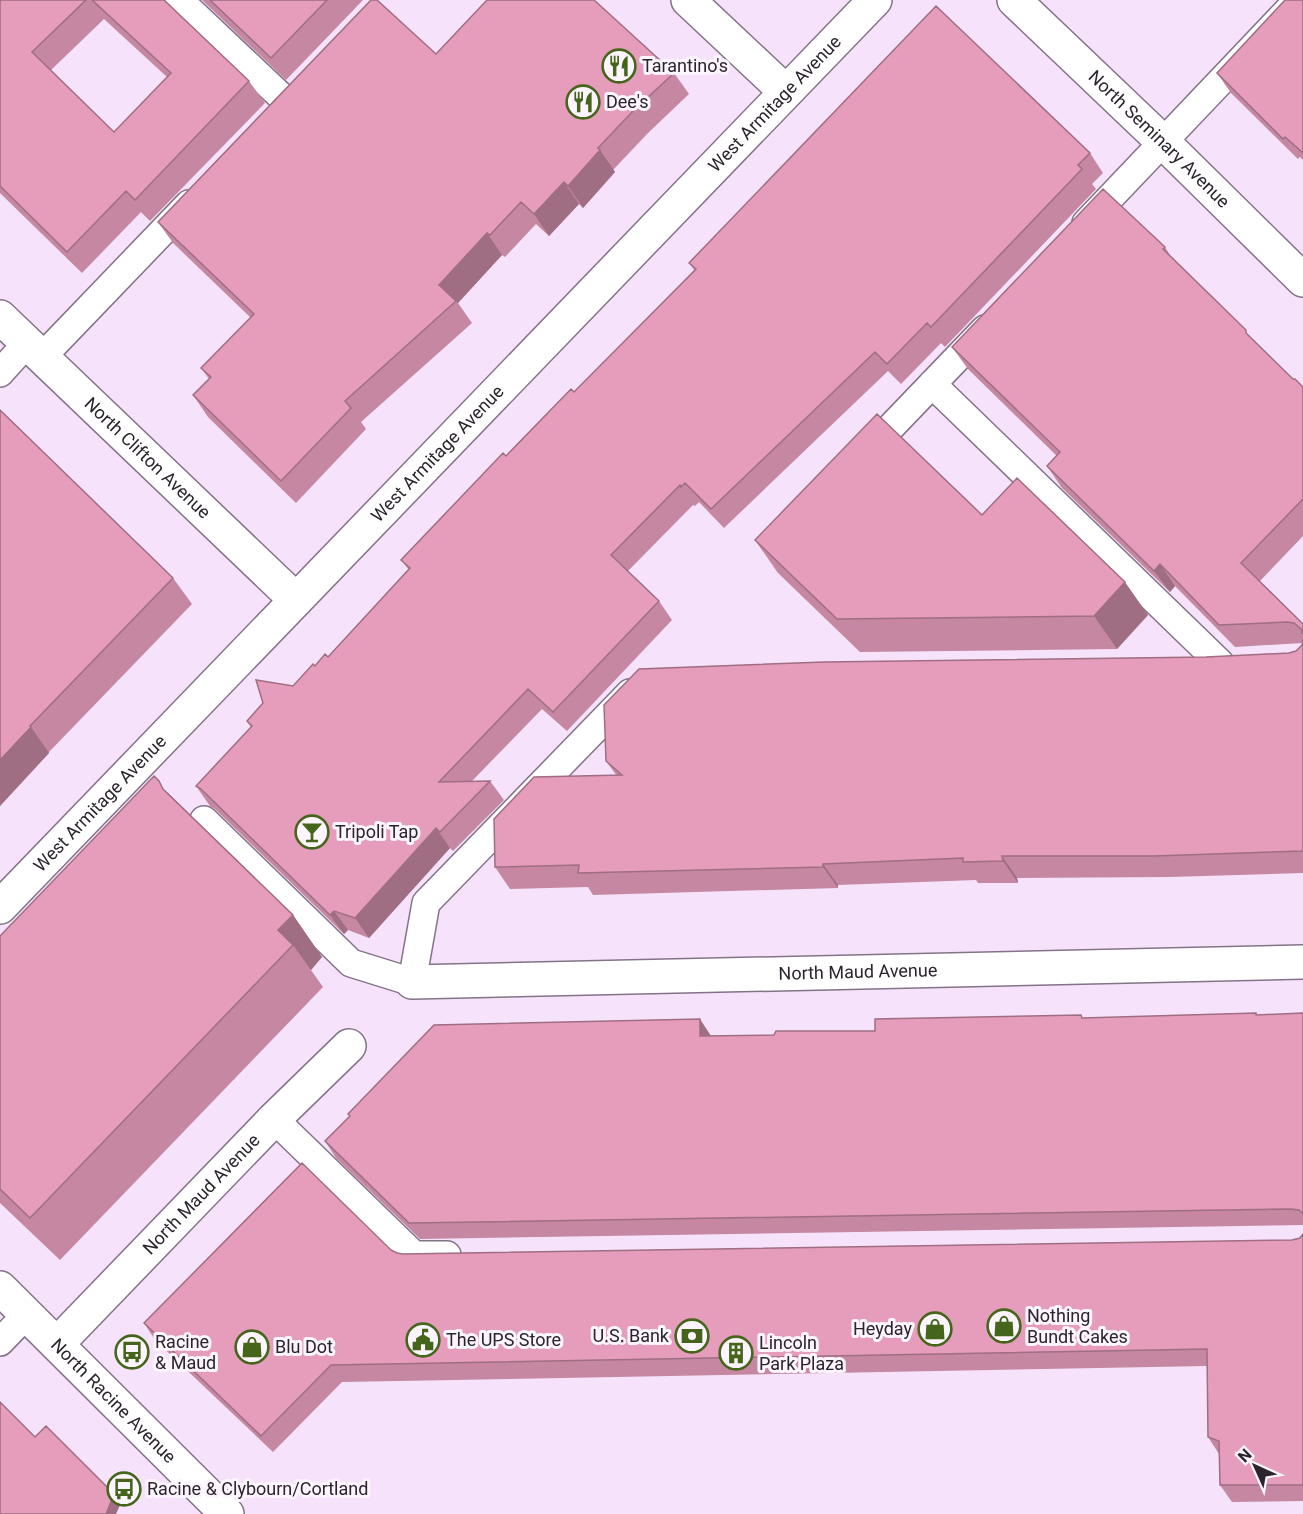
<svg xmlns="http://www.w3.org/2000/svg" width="1303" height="1514" font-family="Roboto,sans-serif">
<rect width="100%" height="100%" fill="#f6e3fb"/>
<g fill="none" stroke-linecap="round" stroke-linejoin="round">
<g stroke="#837388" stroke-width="30">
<path id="service" d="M179,0L287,102
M1086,223L1298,0
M42,357L189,204
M0,373L27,343
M932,384L1220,663
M866,453L985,329
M204,820L351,963L412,982L426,903L630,693
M274,1119L414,1255H447
M0,1342L27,1314"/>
</g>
<g stroke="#837388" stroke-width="36">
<g id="minor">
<path d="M688,0L786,92"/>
<path id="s1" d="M1014,0L1163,142L1303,280"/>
<path id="s2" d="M0,317L296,600"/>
<path id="s3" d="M412,982L1303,962"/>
<path id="s4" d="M57,1344L274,1119L349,1046"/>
</g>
</g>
<g stroke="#837388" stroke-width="36">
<g id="secondary">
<path id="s5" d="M0,907L875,0"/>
<path id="s6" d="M0,1288L227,1514"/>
</g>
</g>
<use href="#service" stroke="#fff" stroke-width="27"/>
<use href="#minor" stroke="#fff" stroke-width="33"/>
<use href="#secondary" stroke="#fff" stroke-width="33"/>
</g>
<path fill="#c587a1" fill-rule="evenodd" d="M0,0H164L249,81L265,103L150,221L141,212L82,273L0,193ZM104,19L167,77L114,132L51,70Z
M202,0H363L286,80Z
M1303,0V160L1300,157L1298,159L1231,93L1217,73Z
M436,54L674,73L689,94L648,133L613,170L615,172L583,208L579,204L549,236L536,224L505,257L502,255L458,303L472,323L361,422L366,429L296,503L208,417L193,395L209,379L201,368L251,318L173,243L158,222Z
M1090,153L1103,173L1092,184L1096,189L945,347L941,343L901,384L888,371L724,528L699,502L695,506L693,505L628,571L659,601L672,620L567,731L542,709L472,781H490L504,800L453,851L450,848L369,938L348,930L344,934L215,809L210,806L196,786L251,727L247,721L293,686L315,666L328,657L409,570L401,560L506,456L574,392L695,271L689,263Z
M1165,247L1173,260L1252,339L1293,379L1303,387V536L1260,581L1303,624V873L1169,877L1017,878L1018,883H978L976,880L838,885V888L593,895L588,887L510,889L495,867L617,776L606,761L1206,657L1289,653L1296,651L1302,645V643L1235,647L1175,586L1170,592L1062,488L1047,466L1057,456L968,369L952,347Z
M0,410L173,578L192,604L49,752V753L0,806Z
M982,515L1148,615L1117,649L860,652L778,573L755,540Z
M168,793L293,915L322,957L311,970L323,987L60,1260L0,1203V936Z
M1256,1013L1257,1015L1303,1013V1225L420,1239L336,1158L325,1141L350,1117L348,1114L711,1036L774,1035L875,1031L1083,1018Z
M1303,1234V1501L1232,1502L1220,1485L1219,1454L1208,1437L1207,1366L342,1382L273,1452L155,1340L144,1323L391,1250L397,1253L403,1254L1292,1240L1300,1238Z"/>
<path fill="#a06e83" d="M600,150L615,172L583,208L568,186Z
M564,182L579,204L549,236L534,214Z
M487,233L502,255L458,303L439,285Z
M1160,564L1175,586L1170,592L1154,571Z
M1125,582L1148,615L1117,649L1094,616Z
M31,727L49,753L0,806V760Z
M436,828L450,848L369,938L355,918Z
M1002,856L1017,878L1018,883L1003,861Z
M823,864L838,885V888L823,867Z
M334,911L348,930L344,934L330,915Z
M293,915L322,957L311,970L293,945L278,930Z
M700,1019L711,1036H700Z
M114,1494L121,1503L116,1514H106Z"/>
<path fill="#e59dbb" stroke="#a06e83" stroke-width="1.5" d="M0,0H86L32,52L114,132L171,73L92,0H164L249,81L135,200L126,191L67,252L0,186Z
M210,0H327L271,58Z
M371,0H377L436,54L487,0H594L674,73L633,111L598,148L600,150L568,186L564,182L534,214L521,202L490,235L487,233L439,285L456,301L345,401L351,408L281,481L193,395L211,377L201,368L254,314L158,222Z
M1285,0H1303V153L1285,137L1283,139L1217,73Z
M936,6L1090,153L1078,165L1082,169L931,327L927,323L887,364L875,352L711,509L685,483L681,487L680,485L611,555L659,601L553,712L528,689L439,782L490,781L440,832L436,828L355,918L334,911L330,915L201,789L196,786L252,726L247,721L263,703L256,680L293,686L313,664L315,666L325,654L328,657L410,568L401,560L503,453L506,456L571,389L574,392L696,269L689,263Z
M1103,189L1165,247L1163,249L1246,330V333L1293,379H1295L1303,387V499L1241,563L1303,624V635L1301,629L1294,623L1287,622L1219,625L1160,564L1154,571L1047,466L1060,452L952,347Z
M0,410L173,578L30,726L31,727L0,760Z
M877,414L982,515L1017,478L1125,582L1094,616L837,619L755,540Z
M1303,639V851L1154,856H1002L1003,861L963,862V858L823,864V867L578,873L579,865L495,867L494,819L534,777L622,775L606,761L604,705L639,669L824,662L1206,657L1289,653L1296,651L1302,645Z
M154,776L159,781L163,789L293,915L278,930L293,945L30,1218L0,1189V936Z
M1256,1013V1015L1303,1013V1214L1299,1210L1291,1209L409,1223L325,1141L350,1116L348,1114L434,1025L700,1019V1036L774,1035L776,1031H875V1019L1081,1015L1082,1018Z
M302,1163L391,1250L397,1253L403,1254L1292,1240L1300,1238L1303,1234V1485H1220L1219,1441L1208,1437L1207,1349L331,1365L261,1436L144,1323Z
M0,1402L35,1437L46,1426L114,1494L106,1514H0Z"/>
<defs>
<g id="restaurant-ring" transform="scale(1.725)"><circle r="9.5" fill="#fcf5fe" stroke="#45651b" stroke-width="1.5"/><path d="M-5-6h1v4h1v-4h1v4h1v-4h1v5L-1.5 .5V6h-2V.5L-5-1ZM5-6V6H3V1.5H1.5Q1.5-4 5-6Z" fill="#45651b"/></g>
<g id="bar-ring" transform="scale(1.725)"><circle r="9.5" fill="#fcf5fe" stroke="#45651b" stroke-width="1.5"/><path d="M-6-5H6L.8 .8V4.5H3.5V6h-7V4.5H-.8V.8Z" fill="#45651b"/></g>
<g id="shop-ring" transform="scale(1.725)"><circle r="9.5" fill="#fcf5fe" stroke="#45651b" stroke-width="1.5"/><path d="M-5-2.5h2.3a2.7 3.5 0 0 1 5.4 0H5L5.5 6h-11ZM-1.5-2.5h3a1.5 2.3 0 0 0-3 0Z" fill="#45651b"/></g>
<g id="bank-ring" transform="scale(1.725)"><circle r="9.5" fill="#fcf5fe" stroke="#45651b" stroke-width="1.5"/><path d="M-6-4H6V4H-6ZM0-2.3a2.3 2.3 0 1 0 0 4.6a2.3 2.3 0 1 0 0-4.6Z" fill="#45651b"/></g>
<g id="civic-ring" transform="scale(1.725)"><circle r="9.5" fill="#fcf5fe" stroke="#45651b" stroke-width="1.5"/><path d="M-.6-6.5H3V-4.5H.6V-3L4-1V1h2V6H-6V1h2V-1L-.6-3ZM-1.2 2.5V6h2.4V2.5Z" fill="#45651b"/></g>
<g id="bus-ring" transform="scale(1.725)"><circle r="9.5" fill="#fcf5fe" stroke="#45651b" stroke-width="1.5"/><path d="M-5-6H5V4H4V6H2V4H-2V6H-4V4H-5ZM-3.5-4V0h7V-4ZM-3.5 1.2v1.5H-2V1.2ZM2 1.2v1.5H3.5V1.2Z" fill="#45651b"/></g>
<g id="building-ring" transform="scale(1.725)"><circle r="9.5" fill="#fcf5fe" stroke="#45651b" stroke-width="1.5"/><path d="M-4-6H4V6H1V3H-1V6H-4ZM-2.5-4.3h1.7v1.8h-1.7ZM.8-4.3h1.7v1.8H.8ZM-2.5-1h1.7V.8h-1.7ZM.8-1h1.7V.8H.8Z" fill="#45651b"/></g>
</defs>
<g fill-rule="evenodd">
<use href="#restaurant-ring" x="619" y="66"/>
<use href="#restaurant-ring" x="583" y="102"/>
<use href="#bar-ring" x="312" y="832"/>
<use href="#shop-ring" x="1004" y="1326"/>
<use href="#shop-ring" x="935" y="1329"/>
<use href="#bank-ring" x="692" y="1336"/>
<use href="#civic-ring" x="423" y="1340"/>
<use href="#shop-ring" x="252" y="1347"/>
<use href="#bus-ring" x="132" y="1352"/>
<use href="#building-ring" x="736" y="1353"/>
<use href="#bus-ring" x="124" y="1489"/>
</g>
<g text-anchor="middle" stroke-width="6" stroke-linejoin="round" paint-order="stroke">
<g font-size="18" fill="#2b242d" stroke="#fcf5fe" text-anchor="start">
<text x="642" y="72">Tarantino's</text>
<text x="606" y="108">Dee's</text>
<text x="335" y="838">Tripoli Tap</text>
<text x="1027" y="1322">Nothing<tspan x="1027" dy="21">Bundt Cakes</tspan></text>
<text x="912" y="1335" text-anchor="end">Heyday</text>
<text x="669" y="1342" text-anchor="end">U.S. Bank</text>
<text x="446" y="1346">The UPS Store</text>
<text x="155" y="1348">Racine<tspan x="155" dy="21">&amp; Maud</tspan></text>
<text x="759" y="1349">Lincoln<tspan x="759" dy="21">Park Plaza</tspan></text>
<text x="275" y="1353">Blu Dot</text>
<text x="147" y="1495">Racine &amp; Clybourn/Cortland</text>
</g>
<g font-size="18" fill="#2b242d" stroke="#fcf5fe">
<text dy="6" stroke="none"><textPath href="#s5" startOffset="1116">West Armitage Avenue</textPath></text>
<text dy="6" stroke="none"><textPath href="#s1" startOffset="201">North Seminary Avenue</textPath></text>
<text dy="6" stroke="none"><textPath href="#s5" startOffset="630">West Armitage Avenue</textPath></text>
<text dy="6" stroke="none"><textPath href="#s2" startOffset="204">North Clifton Avenue</textPath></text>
<text dy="6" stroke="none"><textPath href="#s5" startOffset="144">West Armitage Avenue</textPath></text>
<text dy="6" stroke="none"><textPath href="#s3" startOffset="446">North Maud Avenue</textPath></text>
<text dy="6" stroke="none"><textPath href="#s4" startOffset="208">North Maud Avenue</textPath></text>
<text dy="6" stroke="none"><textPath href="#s6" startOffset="160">North Racine Avenue</textPath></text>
</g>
</g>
<g transform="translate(1255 1466) rotate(315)" stroke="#fcf5fe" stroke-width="4.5" paint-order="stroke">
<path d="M0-4.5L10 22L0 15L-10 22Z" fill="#2b242d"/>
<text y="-9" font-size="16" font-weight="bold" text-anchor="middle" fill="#2b242d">N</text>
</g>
</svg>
